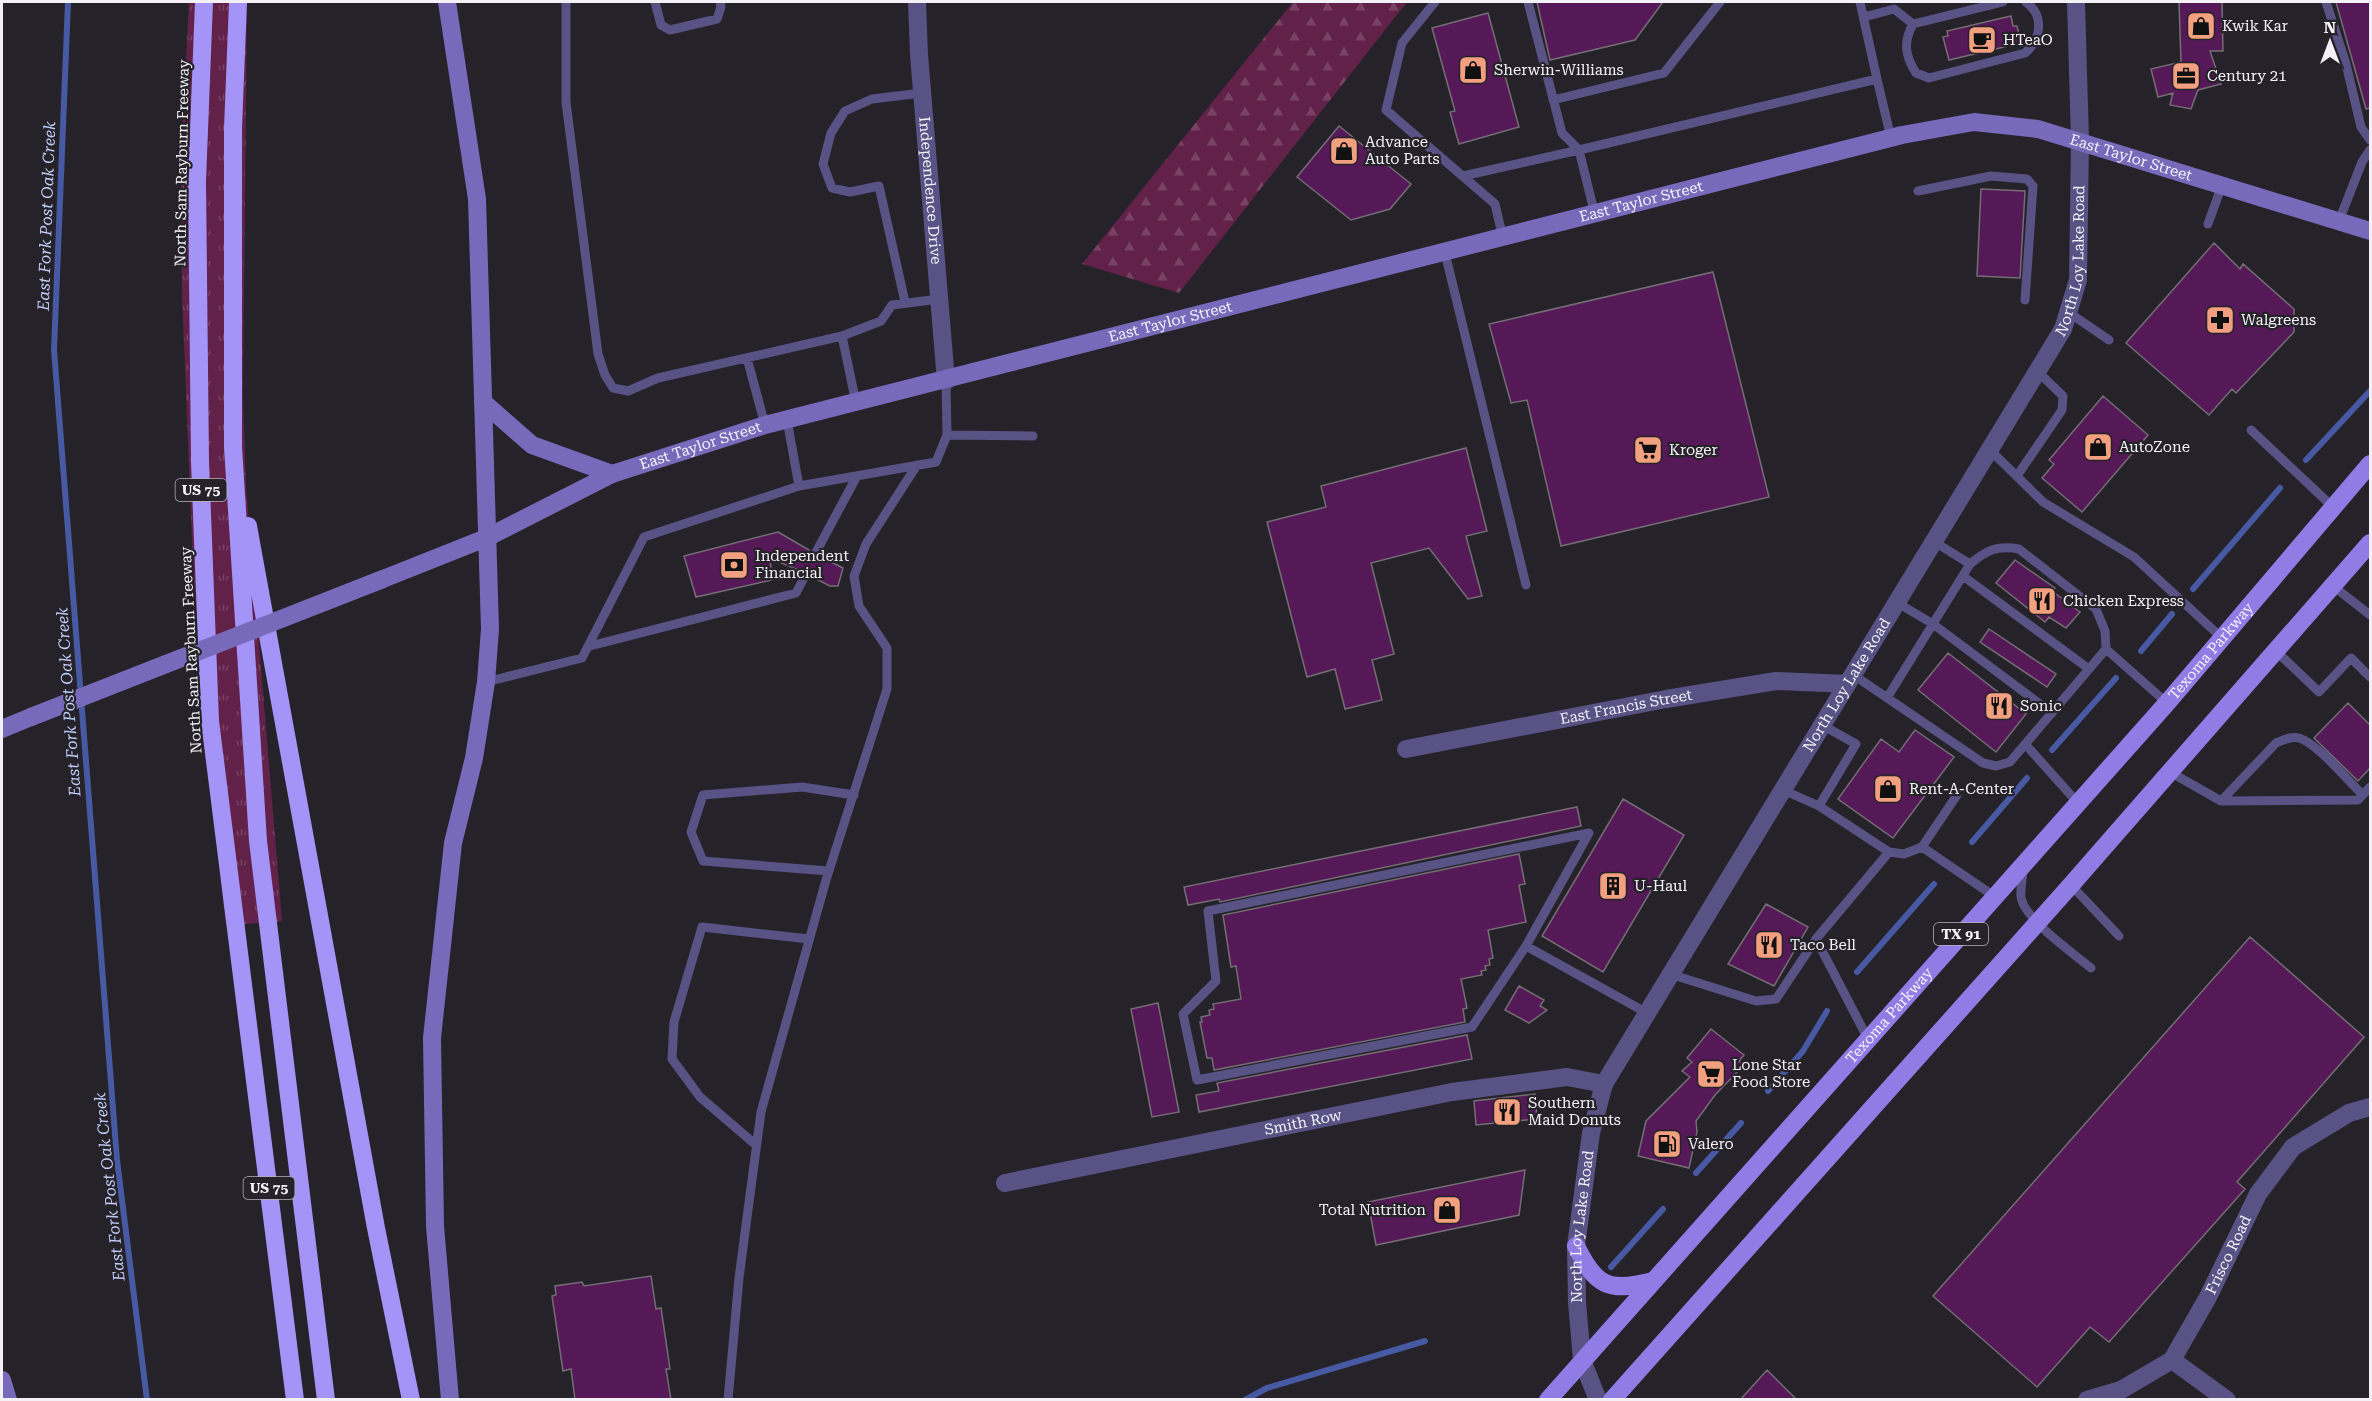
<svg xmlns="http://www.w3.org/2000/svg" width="2372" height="1401" font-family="'Roboto Serif',serif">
<defs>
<pattern id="grass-tufts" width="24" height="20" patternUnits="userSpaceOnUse" patternTransform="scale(1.5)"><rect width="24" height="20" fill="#612149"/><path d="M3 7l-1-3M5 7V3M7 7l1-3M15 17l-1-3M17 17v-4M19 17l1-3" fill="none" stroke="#784264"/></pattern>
<pattern id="forest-firs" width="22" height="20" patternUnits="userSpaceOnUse" patternTransform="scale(1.5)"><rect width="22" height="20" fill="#612149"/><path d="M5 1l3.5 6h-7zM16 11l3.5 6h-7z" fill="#784264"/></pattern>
</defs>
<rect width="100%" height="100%" fill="#252229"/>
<path fill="url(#grass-tufts)" d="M189,2H247L243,395L246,486L282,921L226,926L203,712L193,566L182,294L181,155Z"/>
<path fill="url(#forest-firs)" d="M1293,2H1407L1179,293L1082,264Z"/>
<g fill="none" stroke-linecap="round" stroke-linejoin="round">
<path stroke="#4759a2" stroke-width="6" d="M68,2L54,350L117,1160L147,1400
M2306,460L2370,391
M2193,589L2280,488
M2141,651L2172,614
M2052,750L2116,678
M1972,842L2027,778
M1857,972L1934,884
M1768,1091L1803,1051L1827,1011
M1696,1173L1741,1123
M1611,1267L1663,1209
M1245,1400L1267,1388L1425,1341"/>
</g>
<path fill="#541956" stroke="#746d74" stroke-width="1.5" d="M1537,2H1663L1635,40L1550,60Z
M2179,2H2222L2223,51H2210L2221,84L2198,90L2191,109L2170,105L2173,93L2158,97L2151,69L2181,62Z
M2336,2H2370V108L2366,109Z
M1488,13L1519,127L1459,144L1450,112L1455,111L1432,28Z
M2011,16L2013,26H2017L2021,43L1949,60L1943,37L1948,36L1947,31Z
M1339,126L1411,184L1390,209L1351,220L1297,177Z
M1981,189L2025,191L2020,278L1977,276Z
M2214,243L2240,269L2243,264L2294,309V332L2236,393L2232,389L2209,415L2126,343Z
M1713,272L1769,497L1561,546L1527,400L1511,403L1489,324Z
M2103,396L2148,435L2082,512L2042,478L2054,464L2049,460Z
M1466,448L1487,531L1466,536L1482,596L1468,599L1429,548L1371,563L1394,654L1372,660L1382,700L1345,709L1335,669L1307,677L1267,522L1326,507L1321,486Z
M778,532L809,550L811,560L816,561L821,557L843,568L838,586H830L812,577V571L809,568L800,571L770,558L772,580L696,597L684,556Z
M2015,560L2055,588L2052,591L2080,612L2066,628L2049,617L2045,622L1996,583Z
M1989,629L2056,674L2047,687L1980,642Z
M1948,653L2026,714L1996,752L1918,690Z
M2348,703L2370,725V768L2358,781L2314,738Z
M1915,730L1954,757L1893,838L1838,799L1881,739L1899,752Z
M1623,799L1684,835L1603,972L1542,936Z
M1577,807L1581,826L1220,902L1219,899L1188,905L1184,887Z
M1519,854L1525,884L1519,885L1526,922L1488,930L1493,958L1489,959L1490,965L1485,966L1486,970L1481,971L1482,975L1461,979L1467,1008L1463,1009L1465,1022L1214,1070L1212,1058H1207L1200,1022H1202L1201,1017L1210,1015L1209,1010L1214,1009L1213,1004L1241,999L1236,966L1231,967L1223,915Z
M1766,904L1808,927L1774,986L1728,964Z
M2250,937L2364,1037L2237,1182L2245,1189L2109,1342L2090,1327L2037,1387L1933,1296Z
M1519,986L1544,1000L1540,1006L1547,1010L1529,1023L1505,1010Z
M1158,1003L1179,1112L1152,1117L1131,1009Z
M1711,1029L1744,1055L1739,1061L1744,1065L1715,1095L1696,1121L1697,1132L1689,1168L1638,1156L1646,1121L1690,1077L1682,1071L1692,1062L1687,1058Z
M1467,1035L1472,1059L1199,1112L1196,1095L1219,1091L1217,1083Z
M1535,1094L1537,1119L1476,1125L1474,1101Z
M1525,1170L1519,1215L1376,1245L1368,1202Z
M651,1276L656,1309L661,1308L670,1369H666L671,1400H575L571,1369L563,1371L552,1296L556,1295L555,1286L582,1282L584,1286Z
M1767,1370L1797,1400H1740Z"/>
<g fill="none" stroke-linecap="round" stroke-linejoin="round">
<path stroke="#595284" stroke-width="9" d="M566,2V102L598,354L605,375L613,388L628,391L658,378L842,336L881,321L892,305L939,299
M655,2L661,25L670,30L717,19L721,7L720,2
M1435,2L1402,43L1386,110L1495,204L1503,238
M1528,2L1562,133L1579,150
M1860,2L1877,79
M2003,2L1913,24C1903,42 1905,56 1916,73L1929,78L2025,53C2042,39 2044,15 2026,2
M2326,2L2346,64L2361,127L2370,140
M1864,17L1894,9L1913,24
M1553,100L1664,73L1720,2
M1463,176L1579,150
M1918,191L1991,176L2027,179L2033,186L2025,300
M1595,215L1579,150L1877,79L1891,138
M2339,221L2362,162L2370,150
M2208,224L2222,185
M1445,253L1526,585
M905,302L879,186L850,192L832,188L823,164L831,133L845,111L872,99L922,93
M2068,312L2109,340
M842,336L856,403
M747,358L765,425
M2251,430L2333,507
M947,435L1033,436
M1989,449L2043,502L2134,557L2222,638
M2017,476L2062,410L2063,396L2037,371
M799,486L936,462L947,435L946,381
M1933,541L1970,564
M815,554L857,476
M1963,576L2089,669
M2333,586L2370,615
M1896,602L1933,624L2052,713
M590,646L796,593L806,574
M2276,651L2319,692L2351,658L2370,677
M1852,674L1983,763L1996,766L2010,762L2106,649
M486,682L582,658L644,537L799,486L787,420
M1887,698L1970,564C1987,550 1997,545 2019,549L2096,609L2105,631L2106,649L2167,703
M2026,745L2077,802
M2170,772L2221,801L2358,800L2370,787
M1783,790L1819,806L1889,852L1904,854L1922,847L1994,896
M2221,801L2276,743C2283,740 2291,736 2299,738C2317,743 2348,781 2363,795
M1819,806L1856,744L1822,725
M1922,847L1957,795
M2023,869C2023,878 2020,888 2021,897C2024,919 2074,954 2091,968
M829,871L703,861L691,832L703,795L802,787L854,795
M2071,885L2119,936
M1816,939L1868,1039
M1526,946L1589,833L1208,911L1216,981L1183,1014L1197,1080L1472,1027L1526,946L1647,1013
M1670,974L1756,1001L1776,999L1816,939L1889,852
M756,1145L700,1097L672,1059L674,1022L702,927L809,939
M728,1400L739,1278L761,1112L826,880L887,689V648L859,606L854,576L866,544L917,465"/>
<g stroke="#595284" stroke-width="18">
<path id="s1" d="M917,2L919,55L946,381"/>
<path id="s2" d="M1406,749L1666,699L1776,681L1847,684"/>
<path id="s3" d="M1005,1183L1452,1092L1567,1077L1604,1084"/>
<path d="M2172,1360L2227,1400"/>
</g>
<g stroke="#595284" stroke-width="18">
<path id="s4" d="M1598,1400L1582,1360L1577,1302L1576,1246L1591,1133L1604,1084L2063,329L2078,280L2080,141L2076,2"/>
<path id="s5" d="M2087,1400L2121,1390L2172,1360L2208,1297L2258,1194L2293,1147L2349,1113L2370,1107"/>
</g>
<g stroke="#776aba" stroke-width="18">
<path d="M447,2L477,199L490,629L486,682L474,758L453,843L432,1038L435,1226L450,1400"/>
<path d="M483,402L532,445L612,474"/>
<path id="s6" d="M383,579L486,538L612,474L765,425L1902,135L1974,122L2038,129L2370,231"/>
<path d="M2,729L31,717"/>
<path d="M2,1380L8,1400"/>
</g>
<g stroke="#8f7de5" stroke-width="18">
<path d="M1576,1246C1596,1286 1608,1293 1653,1281"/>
<path id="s7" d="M1548,1400L2167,703L2370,464"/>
<path d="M1612,1400L2071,885L2370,543"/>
</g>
<path stroke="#a494f8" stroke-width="18" d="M204,2L197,181L200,462L210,721L295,1400
M238,2L233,128V447L258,841L326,1400
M248,526L376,1228L411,1400"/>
<path stroke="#776aba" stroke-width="18" d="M31,717L383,579"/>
</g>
<defs>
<g id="shop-square" transform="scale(1.5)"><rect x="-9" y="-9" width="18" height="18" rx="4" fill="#f3a081" stroke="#252229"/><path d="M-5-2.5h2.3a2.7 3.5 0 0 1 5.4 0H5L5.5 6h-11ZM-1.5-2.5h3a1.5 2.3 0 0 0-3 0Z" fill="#111"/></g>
<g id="cafe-square" transform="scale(1.5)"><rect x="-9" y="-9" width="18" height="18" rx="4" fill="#f3a081" stroke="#252229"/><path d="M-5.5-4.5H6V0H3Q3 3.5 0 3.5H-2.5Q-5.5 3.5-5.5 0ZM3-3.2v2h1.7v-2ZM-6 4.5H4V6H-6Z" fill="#111"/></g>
<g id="office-square" transform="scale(1.5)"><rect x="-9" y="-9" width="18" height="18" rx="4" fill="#f3a081" stroke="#252229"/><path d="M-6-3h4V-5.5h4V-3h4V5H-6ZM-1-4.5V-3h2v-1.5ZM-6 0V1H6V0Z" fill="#111"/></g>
<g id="pharmacy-square" transform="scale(1.5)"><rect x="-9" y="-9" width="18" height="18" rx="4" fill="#f3a081" stroke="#252229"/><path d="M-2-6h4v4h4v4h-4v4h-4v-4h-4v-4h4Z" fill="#111"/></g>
<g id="supermarket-square" transform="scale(1.5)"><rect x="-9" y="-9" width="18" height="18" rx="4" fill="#f3a081" stroke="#252229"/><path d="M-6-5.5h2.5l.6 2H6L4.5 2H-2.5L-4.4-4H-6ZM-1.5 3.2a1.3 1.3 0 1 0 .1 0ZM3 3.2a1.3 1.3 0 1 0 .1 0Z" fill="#111"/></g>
<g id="bank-square" transform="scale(1.5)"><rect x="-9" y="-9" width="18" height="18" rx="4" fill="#f3a081" stroke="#252229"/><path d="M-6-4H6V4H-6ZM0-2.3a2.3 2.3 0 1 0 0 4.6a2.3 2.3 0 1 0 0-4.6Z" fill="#111"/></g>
<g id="restaurant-square" transform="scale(1.5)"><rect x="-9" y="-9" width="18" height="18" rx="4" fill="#f3a081" stroke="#252229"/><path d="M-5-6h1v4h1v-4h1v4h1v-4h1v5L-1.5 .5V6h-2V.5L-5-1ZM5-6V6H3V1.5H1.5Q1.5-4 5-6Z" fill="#111"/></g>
<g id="building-square" transform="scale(1.5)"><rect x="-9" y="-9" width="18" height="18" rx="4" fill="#f3a081" stroke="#252229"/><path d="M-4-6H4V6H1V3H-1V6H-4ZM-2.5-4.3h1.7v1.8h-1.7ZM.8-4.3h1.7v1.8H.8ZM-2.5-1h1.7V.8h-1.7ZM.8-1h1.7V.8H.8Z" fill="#111"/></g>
<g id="fuel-square" transform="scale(1.5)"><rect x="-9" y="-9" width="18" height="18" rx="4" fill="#f3a081" stroke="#252229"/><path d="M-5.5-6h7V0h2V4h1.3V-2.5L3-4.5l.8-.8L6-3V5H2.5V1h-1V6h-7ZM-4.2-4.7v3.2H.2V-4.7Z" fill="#111"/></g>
</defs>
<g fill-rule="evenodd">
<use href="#shop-square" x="2201" y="26"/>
<use href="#cafe-square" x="1982" y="40"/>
<use href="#shop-square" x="1473" y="70"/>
<use href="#office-square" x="2186" y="76"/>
<use href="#shop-square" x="1344" y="151"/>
<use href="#pharmacy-square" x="2220" y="320"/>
<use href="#shop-square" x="2098" y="447"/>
<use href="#supermarket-square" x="1648" y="450"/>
<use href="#bank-square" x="734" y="565"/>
<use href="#restaurant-square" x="2042" y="601"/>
<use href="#restaurant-square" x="1999" y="706"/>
<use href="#shop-square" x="1888" y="789"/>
<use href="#building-square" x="1613" y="886"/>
<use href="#restaurant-square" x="1769" y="945"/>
<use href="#supermarket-square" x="1711" y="1074"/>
<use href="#restaurant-square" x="1507" y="1112"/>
<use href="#fuel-square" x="1667" y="1144"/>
<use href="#shop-square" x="1447" y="1210"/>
</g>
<g text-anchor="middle" stroke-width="4.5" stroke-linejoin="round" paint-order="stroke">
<g fill="#252229" stroke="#b5b3b8" stroke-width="1.5">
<rect x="175.5" y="479" width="51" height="22" rx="4.5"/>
<rect x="1934" y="923" width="54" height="22" rx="4.5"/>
<rect x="243.5" y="1177" width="51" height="22" rx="4.5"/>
</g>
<g font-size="14" font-weight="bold" fill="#f3f1f6">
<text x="201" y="495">US 75</text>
<text x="1961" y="939">TX 91</text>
<text x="269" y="1193">US 75</text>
</g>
<g font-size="15" fill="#f3f1f6" stroke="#252229" text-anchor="start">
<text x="2222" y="31">Kwik Kar</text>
<text x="2003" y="45">HTeaO</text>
<text x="1494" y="75">Sherwin-Williams</text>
<text x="2207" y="81">Century 21</text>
<text x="1365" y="147">Advance<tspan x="1365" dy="17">Auto Parts</tspan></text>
<text x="2241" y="325">Walgreens</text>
<text x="2119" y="452">AutoZone</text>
<text x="1669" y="455">Kroger</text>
<text x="755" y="561">Independent<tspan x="755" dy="17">Financial</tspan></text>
<text x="2063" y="606">Chicken Express</text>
<text x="2020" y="711">Sonic</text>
<text x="1909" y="794">Rent-A-Center</text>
<text x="1634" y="891">U-Haul</text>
<text x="1790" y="950">Taco Bell</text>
<text x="1732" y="1070">Lone Star<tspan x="1732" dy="17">Food Store</tspan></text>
<text x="1528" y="1108">Southern<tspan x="1528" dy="17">Maid Donuts</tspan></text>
<text x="1688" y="1149">Valero</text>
<text x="1426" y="1215" text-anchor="end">Total Nutrition</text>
</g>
<g font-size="15" fill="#f3f1f6" stroke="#252229">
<text dy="5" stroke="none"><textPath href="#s6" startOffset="1821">East Taylor Street</textPath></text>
<text transform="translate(182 163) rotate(-89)" y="5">North Sam Rayburn Freeway</text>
<text dy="5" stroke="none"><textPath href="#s1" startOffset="189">Independence Drive</textPath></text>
<text dy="5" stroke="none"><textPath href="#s6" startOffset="1317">East Taylor Street</textPath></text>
<text dy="5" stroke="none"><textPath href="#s4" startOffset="1275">North Loy Lake Road</textPath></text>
<text dy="5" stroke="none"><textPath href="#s6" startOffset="831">East Taylor Street</textPath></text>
<text dy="5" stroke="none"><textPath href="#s6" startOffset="345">East Taylor Street</textPath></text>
<text transform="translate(191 650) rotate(-93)" y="5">North Sam Rayburn Freeway</text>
<text dy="5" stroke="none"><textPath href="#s7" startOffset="1000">Texoma Parkway</textPath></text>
<text dy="5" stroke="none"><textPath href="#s4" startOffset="789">North Loy Lake Road</textPath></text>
<text dy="5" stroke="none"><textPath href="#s2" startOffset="224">East Francis Street</textPath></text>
<text dy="5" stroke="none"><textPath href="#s7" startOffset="514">Texoma Parkway</textPath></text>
<text dy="5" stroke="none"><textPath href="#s3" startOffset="304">Smith Row</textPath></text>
<text dy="5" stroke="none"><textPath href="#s4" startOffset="177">North Loy Lake Road</textPath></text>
<text dy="5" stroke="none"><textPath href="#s5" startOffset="214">Frisco Road</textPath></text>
</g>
<g font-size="16" font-style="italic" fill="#c0cdf7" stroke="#252229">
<text transform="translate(46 216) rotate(-88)" y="6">East Fork Post Oak Creek</text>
<text transform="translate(68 702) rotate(-94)" y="6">East Fork Post Oak Creek</text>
<text transform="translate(109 1187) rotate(-96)" y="6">East Fork Post Oak Creek</text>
</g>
</g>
<rect width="2372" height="1401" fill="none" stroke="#f3f1f6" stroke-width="6"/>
<g transform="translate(2330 42)" stroke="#252229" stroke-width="4.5" paint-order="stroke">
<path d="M0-4.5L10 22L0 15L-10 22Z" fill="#f3f1f6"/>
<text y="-9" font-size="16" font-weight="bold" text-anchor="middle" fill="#f3f1f6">N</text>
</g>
</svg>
